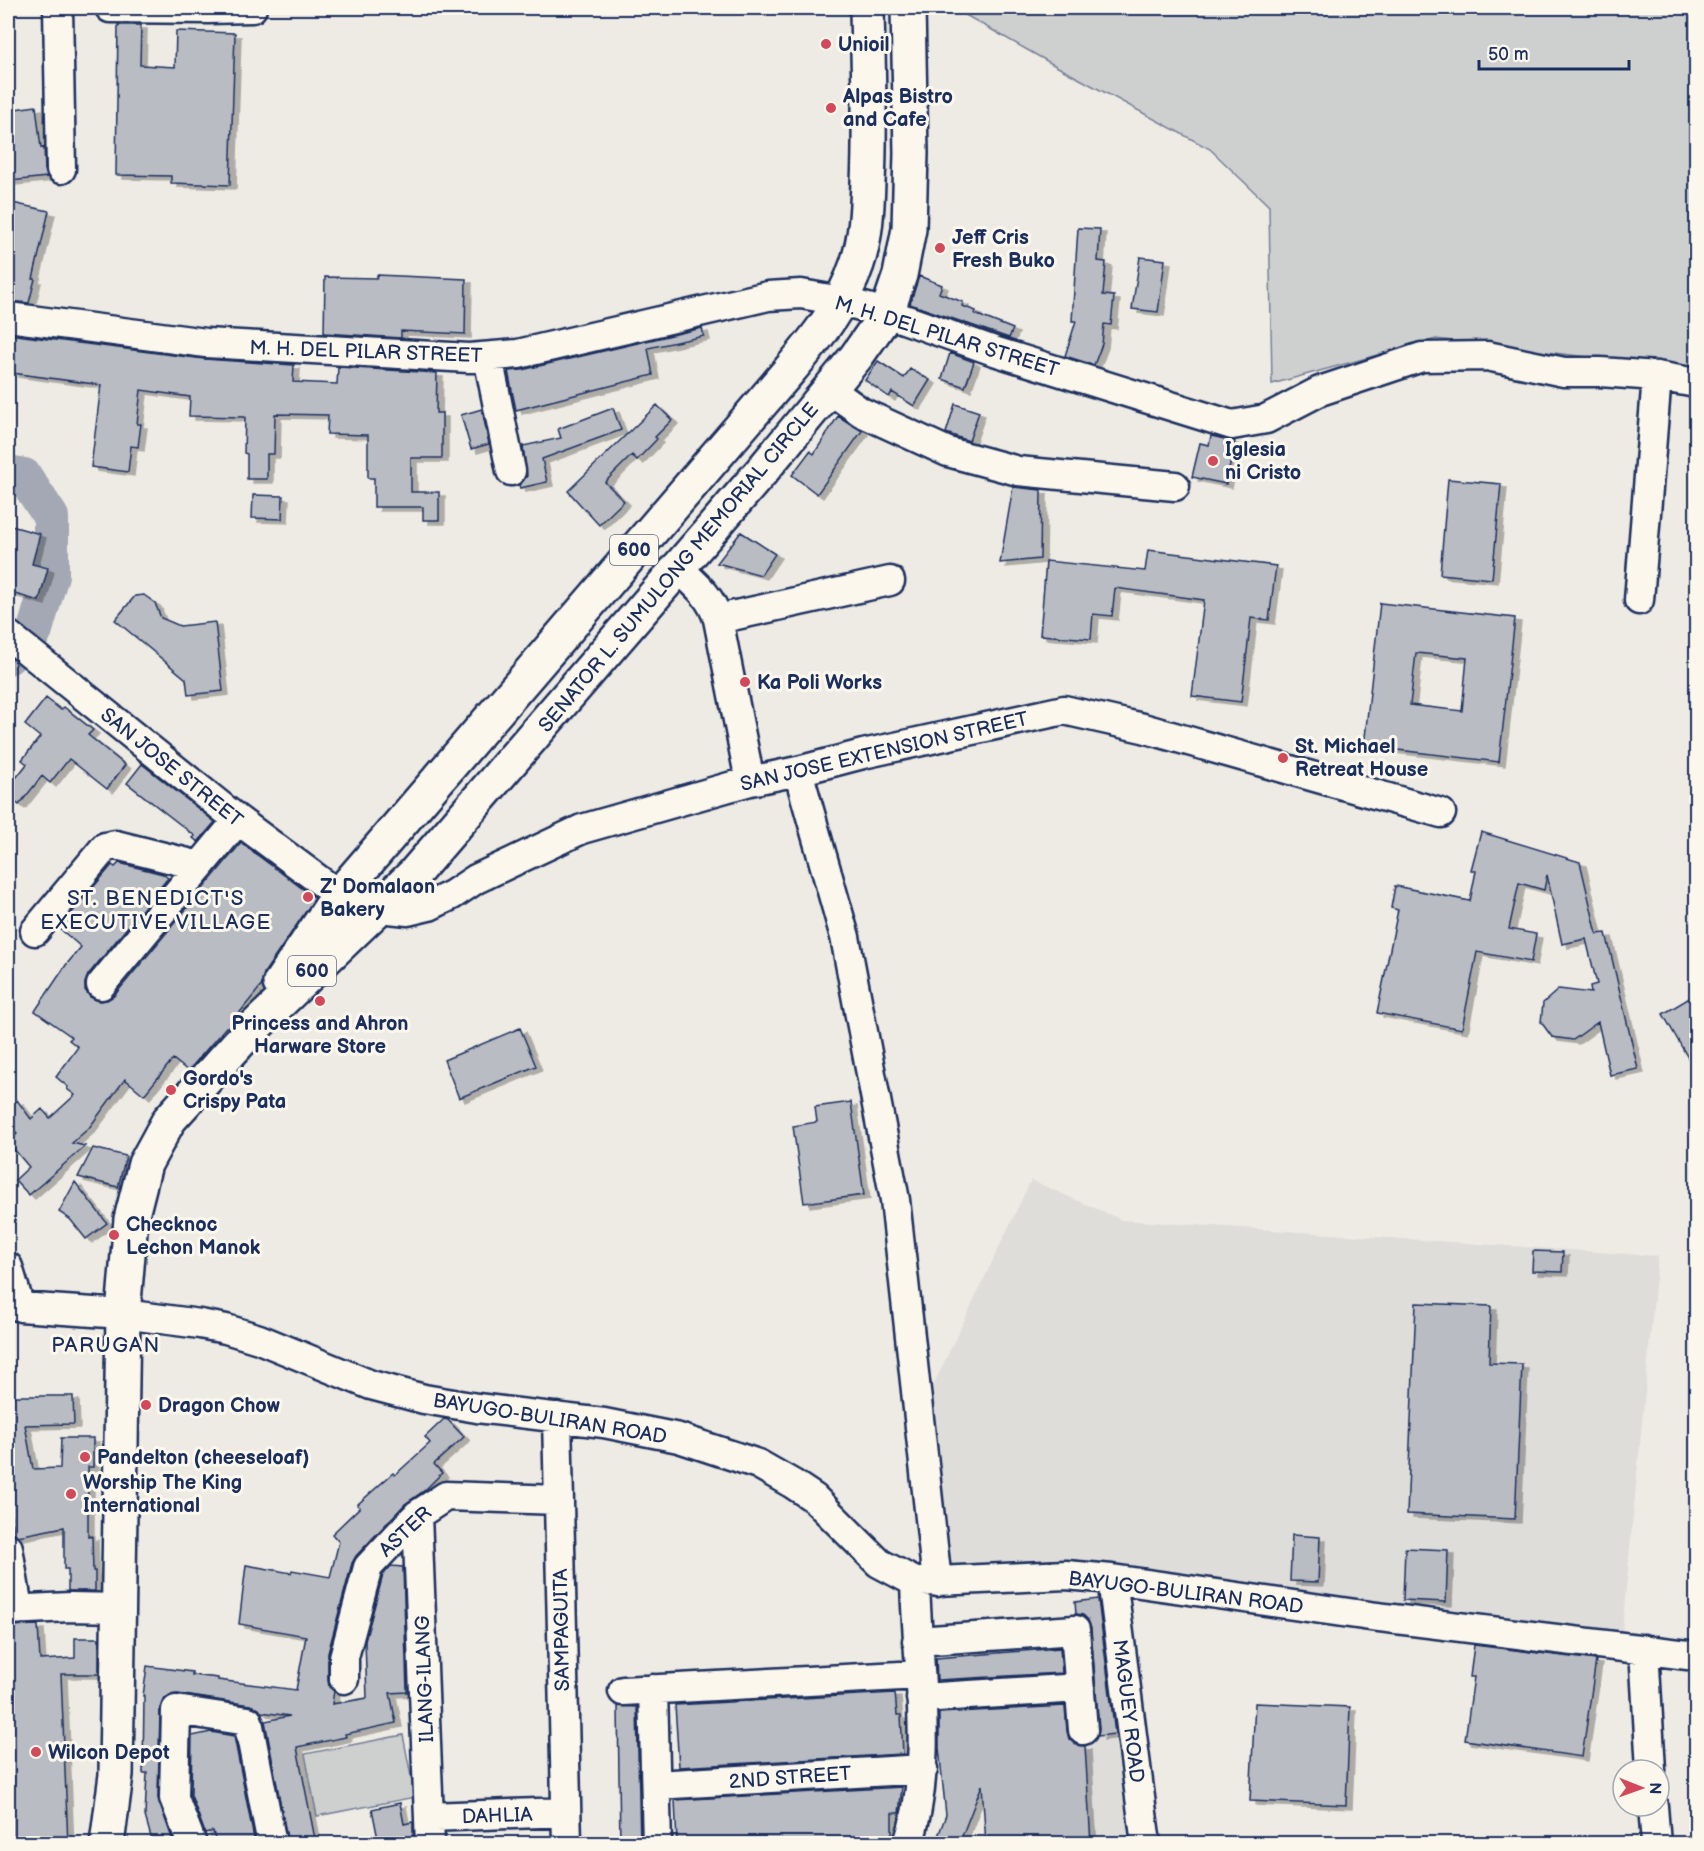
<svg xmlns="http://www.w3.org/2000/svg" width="1704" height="1851" font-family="'Balsamiq Sans',sans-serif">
<defs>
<filter id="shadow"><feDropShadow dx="6" dy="4" stdDeviation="0" flood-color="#0004"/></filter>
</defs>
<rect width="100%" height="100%" fill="#eeebe4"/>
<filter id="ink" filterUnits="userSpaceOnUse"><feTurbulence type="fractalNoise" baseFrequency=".0167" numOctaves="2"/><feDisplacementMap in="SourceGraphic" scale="12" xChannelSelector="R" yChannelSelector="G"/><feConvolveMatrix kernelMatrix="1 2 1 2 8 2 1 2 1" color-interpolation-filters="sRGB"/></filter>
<g filter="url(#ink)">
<path fill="#deddda" d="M1031,1180L1122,1220L1658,1256L1622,1631L1077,1563L952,1569L932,1388Z
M1125,1735L1138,1843H984L988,1834L982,1744Z"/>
<path fill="#cecfcf" stroke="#747f96" stroke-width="1.5" d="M953,8H1696V367L1638,363L1436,339L1272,384L1269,206L1210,149L1054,65Z
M403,1735L415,1797L317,1816L305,1754Z"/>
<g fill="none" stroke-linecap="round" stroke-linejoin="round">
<path stroke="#a3a8b4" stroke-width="36" d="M8,473L24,476L51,517V575L34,633L8,657"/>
</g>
<path fill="#b9bcc3" stroke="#1b2f5e" stroke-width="1.5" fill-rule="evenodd" filter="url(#shadow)" d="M118,25H141L140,65L175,67L176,31L235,33L230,185L171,183V176L116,175Z
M36,106L41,148L44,147L45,169L47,177L10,181L8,164V110Z
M8,202L49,211L33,279H35L29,303L8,301V262L14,235L8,234Z
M1078,228L1100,229L1098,261L1106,262L1103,295L1114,296L1111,325L1104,324L1102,344L1094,365L1065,356L1076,321H1072Z
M1140,257L1165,260L1158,312L1132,309Z
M377,275L466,279L465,334L401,331V338L324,333L325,277L377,278Z
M919,276L942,285L939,293L963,302L962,306L976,311L975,314L1013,329L1009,338L910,304Z
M702,328L704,336L648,348L653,375L516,410L508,371L522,370Z
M8,334L204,359L294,365L293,382L337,384L338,367L437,373L436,413H442V458H411V492H439V520H423V507H374V478H368V435L327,434L328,415L275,414L274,454H267V479H247V454L244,453L245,417L189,416L190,397L141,390L137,424H141L138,447L131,446L128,472L91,467L101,385L12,373L13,365L8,364Z
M950,353L974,362L965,387L942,379Z
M878,361L904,378L910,369L930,380L914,406L892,392L889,397L865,380Z
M955,404L979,412L969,441L946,433Z
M657,405L672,420L655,437L657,439L637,460L632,455L605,482L624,501L599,525L568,491Z
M613,408L621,430L542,459L547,482L520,488L519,485L527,476L523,446L561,438L558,429Z
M482,409L489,444L471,449L461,415Z
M838,416L862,431L817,494L792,475L810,451L814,454Z
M1211,436L1235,441L1226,484L1192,477L1200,443L1209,445Z
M1448,479L1501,484L1492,579L1440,574Z
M1013,487L1041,490L1040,559L1000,563Z
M253,495L283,496L282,519L252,518Z
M8,525L40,534L32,564L48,568L39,601L8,592Z
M741,532L775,554L761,575L717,563Z
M1148,550L1276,566L1269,620L1251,618L1241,702L1192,696L1204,600L1115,588L1112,616L1093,614L1091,639L1040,635L1046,561L1145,571Z
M144,595L155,603L161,618L180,626L215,622L223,691L188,695L186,679L115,620L135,596Z
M1380,603L1515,618L1499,762L1364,746ZM1416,653L1467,658L1462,711L1410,705Z
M46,698L61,710L64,707L93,730L88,735L125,765L107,789L69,759L50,783L42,776L19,805L8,796V788L27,764L22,760L40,737L25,725Z
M142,764L215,822L198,842L193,838L195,836L127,783Z
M1481,832L1580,862L1597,934L1606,933L1638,1069L1610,1075L1598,1022L1573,1040L1552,1037L1541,1022L1543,1003L1559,989L1591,993L1590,986L1597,984L1586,939L1562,944L1547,875L1544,890L1519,883L1509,929L1536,934L1531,962L1477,952L1462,1029L1377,1013L1398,910L1391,908L1395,886L1470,901L1476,871L1471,870Z
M241,843L315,898L264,973L262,985L228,1027H226L188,1071L173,1059L144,1095L125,1079L89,1128L72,1143L85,1146L29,1195L15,1180L29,1167L8,1142L17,1134L8,1121V1107L17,1100L31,1119L42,1109L50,1118L75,1095L67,1089L68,1087L56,1077L78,1047L69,1040L72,1037L35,1011L66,965L81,947L59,928L112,865L115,867L119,863L163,874L168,878L88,975L85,983V990L90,997L99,1001L107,1000L114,996Z
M1696,994V1072L1663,1014Z
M520,1028L536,1066L459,1098L444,1060Z
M851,1102L864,1195L804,1203L793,1126L817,1122L815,1107Z
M93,1148L126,1156L118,1187L78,1177Z
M75,1182L107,1223L86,1239L70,1219L59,1212Z
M1533,1251L1563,1252L1562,1272L1532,1271Z
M1416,1303L1491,1306L1489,1363L1522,1364L1515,1519L1407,1514Z
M8,1396H73L74,1424L25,1425L33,1469L60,1468L61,1438H93V1467H88V1537L92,1536L93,1571H95V1591H68V1569H64V1527L18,1536L14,1533L8,1492Z
M444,1419L448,1420L464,1437L434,1464L442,1473L425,1490L405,1504L356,1556L352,1563L328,1653V1680L329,1687L334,1691L332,1704L367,1698L365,1641L383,1575L391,1566L403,1567L407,1692L390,1693L396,1723L345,1734L346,1737L297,1747L316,1844H288L265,1721L290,1716L261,1712L259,1709L250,1705L178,1694L170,1695L163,1700L160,1710L158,1798L174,1844H153L145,1816L147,1773H143L144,1696H143L147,1666L192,1672V1675L218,1678V1680L296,1690L306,1636L239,1624L246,1565L291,1573L292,1570L330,1577L339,1542L332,1534L360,1507L357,1505L393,1473L395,1475L430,1443L425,1437Z
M1292,1535L1320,1537L1318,1582L1290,1581Z
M1405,1548L1448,1550L1446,1602L1403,1600Z
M1098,1599L1115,1734L1098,1736L1099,1729L1091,1629L1088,1620L1083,1615L1076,1614L1075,1602Z
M38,1625L40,1660L75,1658V1638H99V1674H61L68,1844H8V1626Z
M1474,1645L1596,1660L1582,1757L1465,1740L1474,1677H1470Z
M1060,1648L1062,1673L937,1680L936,1658Z
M895,1693L897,1715H901L903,1754L679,1767L675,1705Z
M1255,1703L1350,1707L1346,1805L1250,1801Z
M618,1706L637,1707L640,1844H620Z
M1065,1706L1067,1731L1069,1739L1076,1745L1085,1746L1091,1844H986L982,1785L959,1844H935L946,1815L939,1748V1713Z
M211,1732L234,1736L255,1844H216L213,1831L205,1833L191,1795L192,1736Z
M902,1787L899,1813H892V1844H677L675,1800Z
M400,1803L404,1824L413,1822V1839L408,1840V1844H379L372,1809Z"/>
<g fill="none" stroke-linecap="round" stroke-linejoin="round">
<g stroke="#1b2f5e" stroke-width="33">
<path id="minor" d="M58,8L61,169
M110,8L208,9L252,8
M8,317L206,343L469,358L518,354L768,296L801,294L841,301L887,313L994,351L1232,425L1266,419L1320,391L1422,357L1487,356L1564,372H1600L1657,376
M488,357L511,471
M829,389L861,412L948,452L1018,471L1175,486
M678,568C696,585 710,595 718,619L750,781
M1639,600L1657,376L1696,383
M718,619L890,581
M8,635L238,820L339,895L379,908L408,911L429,906L452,895L476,879L582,829L750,781L798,771L863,754L1064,710L1143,728L1441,813
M798,771L845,937L895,1200L937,1582
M35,931L105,847L116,845L200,866
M101,985L238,820
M8,1267L20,1307L123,1314L200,1324L226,1329L259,1339L371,1385L424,1399L477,1408L604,1423L679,1438L758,1464L793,1484L814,1498L879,1563L915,1582L1066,1575L1112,1579L1370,1616L1696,1656
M557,1417L567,1844
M417,1515L430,1844
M8,1548L18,1609
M1112,1579L1146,1844
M8,1610L70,1607L119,1608
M917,1641L1075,1630L1083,1730
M1644,1649L1651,1770
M344,1679V1657L368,1567L417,1515L446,1496L559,1500
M653,1689L657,1844
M623,1691L919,1675
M921,1698L1080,1688
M656,1785L923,1769
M1653,1806L1656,1844
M429,1817L566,1812
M192,1844L174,1798L176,1710L248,1721L272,1844
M908,1844C935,1765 917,1665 915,1582"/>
</g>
<g stroke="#1b2f5e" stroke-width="38">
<path id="major" d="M280,983L339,895L788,372C816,339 843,306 857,264C866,238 867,210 868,182C871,124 868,66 867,8
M107,1844L116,1775L123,1314L131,1219L145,1164L169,1120L246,1035L413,875L761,472L856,357L887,313L900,275L909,229L911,153L908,8"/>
</g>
<use href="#minor" stroke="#fbf7ec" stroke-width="28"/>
<use href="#major" stroke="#fbf7ec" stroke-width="33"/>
</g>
</g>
<g fill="#d1495b" stroke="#fbf7ec" stroke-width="2">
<circle cx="826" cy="44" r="6"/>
<circle cx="831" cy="108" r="6"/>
<circle cx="940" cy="248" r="6"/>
<circle cx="1213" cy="461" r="6"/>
<circle cx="745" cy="682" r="6"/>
<circle cx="1283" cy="758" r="6"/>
<circle cx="308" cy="897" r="6"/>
<circle cx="320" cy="1001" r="6"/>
<circle cx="171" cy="1090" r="6"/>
<circle cx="114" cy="1235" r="6"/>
<circle cx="146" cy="1405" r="6"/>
<circle cx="85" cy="1457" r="6"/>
<circle cx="71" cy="1494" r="6"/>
<circle cx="36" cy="1752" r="6"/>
</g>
<g text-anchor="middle" stroke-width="6" stroke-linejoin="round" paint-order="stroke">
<g fill="#fbf7ec" stroke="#5e6b89" stroke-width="1.5">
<rect x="610" y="535" width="48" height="30" rx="4.5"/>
<rect x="288" y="956" width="48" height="30" rx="4.5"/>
</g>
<g font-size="18" font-weight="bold" fill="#1b2f5e">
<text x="634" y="556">600</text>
<text x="312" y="977">600</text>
</g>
<g font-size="20" font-weight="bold" fill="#1b2f5e" stroke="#fbf7ec" text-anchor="start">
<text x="838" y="51">Unioil</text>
<text x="843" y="103">Alpas Bistro<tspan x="843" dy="23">and Cafe</tspan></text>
<text x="952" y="244">Jeff Cris<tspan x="952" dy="23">Fresh Buko</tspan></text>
<text x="1225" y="456">Iglesia<tspan x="1225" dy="23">ni Cristo</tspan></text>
<text x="757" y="689">Ka Poli Works</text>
<text x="1295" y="753">St. Michael<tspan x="1295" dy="23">Retreat House</tspan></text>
<text x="320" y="893">Z' Domalaon<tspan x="320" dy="23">Bakery</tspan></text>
<text x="320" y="1030" text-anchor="middle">Princess and Ahron<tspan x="320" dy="23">Harware Store</tspan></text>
<text x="183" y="1085">Gordo's<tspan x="183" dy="23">Crispy Pata</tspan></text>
<text x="126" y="1231">Checknoc<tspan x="126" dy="23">Lechon Manok</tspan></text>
<text x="158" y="1412">Dragon Chow</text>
<text x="97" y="1464">Pandelton (cheeseloaf)</text>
<text x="83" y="1489">Worship The King<tspan x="83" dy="23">International</tspan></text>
<text x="48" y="1759">Wilcon Depot</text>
</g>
<g font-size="20" fill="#1b2f5e" stroke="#fbf7ec">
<text transform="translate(947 336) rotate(17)" y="7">M. H. DEL PILAR STREET</text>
<text transform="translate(366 351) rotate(2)" y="7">M. H. DEL PILAR STREET</text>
<text transform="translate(678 567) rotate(-50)" y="7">SENATOR L. SUMULONG MEMORIAL CIRCLE</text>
<text transform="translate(884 751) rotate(-13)" y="7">SAN JOSE EXTENSION STREET</text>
<text transform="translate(172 767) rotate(39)" y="7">SAN JOSE STREET</text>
<text transform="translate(550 1418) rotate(9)" y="7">BAYUGO-BULIRAN ROAD</text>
<text transform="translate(405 1531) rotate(-43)" y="7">ASTER</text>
<text transform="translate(1186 1592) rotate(7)" y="7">BAYUGO-BULIRAN ROAD</text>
<text transform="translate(561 1630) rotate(-91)" y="7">SAMPAGUITA</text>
<text transform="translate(424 1679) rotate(-92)" y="7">ILANG-ILANG</text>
<text transform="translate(1129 1711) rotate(83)" y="7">MAGUEY ROAD</text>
<text transform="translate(790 1777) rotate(-4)" y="7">2ND STREET</text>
<text transform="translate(497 1815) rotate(-2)" y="7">DAHLIA</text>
</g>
<g font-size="21" letter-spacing="1.5" fill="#1b2f5e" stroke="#fbf7ec">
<text x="156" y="905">ST. BENEDICT'S<tspan x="156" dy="24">EXECUTIVE VILLAGE</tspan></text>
<text x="106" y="1352">PARUGAN</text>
</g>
</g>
<rect width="1704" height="1851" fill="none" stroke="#fbf7ec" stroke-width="30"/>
<rect x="15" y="15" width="1674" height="1821" fill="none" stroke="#1b2f5e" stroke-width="2" filter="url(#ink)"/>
<g transform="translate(1641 1788) rotate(91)"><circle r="28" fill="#fbf7ec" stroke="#a1a7b3" stroke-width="1.5"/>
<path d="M0-4.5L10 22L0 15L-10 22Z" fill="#d1495b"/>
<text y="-9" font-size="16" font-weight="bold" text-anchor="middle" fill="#1b2f5e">N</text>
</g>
<path d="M1479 60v9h150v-9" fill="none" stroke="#1b2f5e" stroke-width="3"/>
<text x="1488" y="60" font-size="18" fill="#1b2f5e" stroke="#fbf7ec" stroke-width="4.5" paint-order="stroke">50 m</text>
</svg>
